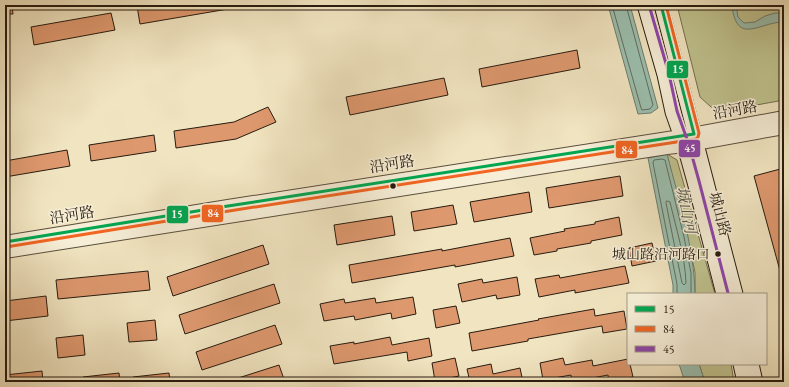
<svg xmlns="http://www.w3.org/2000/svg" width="789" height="387" font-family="'EB Garamond','Noto Serif SC',serif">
<rect width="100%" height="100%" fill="#f1e5c1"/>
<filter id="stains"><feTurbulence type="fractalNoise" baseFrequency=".005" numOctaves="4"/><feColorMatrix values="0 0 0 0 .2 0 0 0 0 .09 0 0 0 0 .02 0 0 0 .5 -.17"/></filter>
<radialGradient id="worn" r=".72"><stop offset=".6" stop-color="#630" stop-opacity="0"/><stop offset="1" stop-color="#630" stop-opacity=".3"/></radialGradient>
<path fill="#c0c38f" stroke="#746f4f" d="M677,5H784V100L729,110L711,107L700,97Z
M667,154L677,160L715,294H695V272Z
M699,364H731L734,382H705Z"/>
<path fill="#9bbfae" stroke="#6d7d6e" d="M608,5H630L658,108L651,113L638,114Z
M704,5H736L738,17L744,23L755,22L765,16L775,13H784V22C759,22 737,46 732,6L705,9Z
M667,154C679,200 694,247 695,294H673V285L648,158Z
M679,364H699L705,382H685Z"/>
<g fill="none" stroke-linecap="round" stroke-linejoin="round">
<path stroke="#616d5e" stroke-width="1" d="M612,5L641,108L642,110L650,109L653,105L626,5
M667,201L670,202C676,228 685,256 686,283L684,285L682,283L666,203Z
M677,294V284L653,163L654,160L662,159L665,160L684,237L691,273V294"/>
</g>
<path fill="#de986e" stroke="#271b0f" d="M5,5H12L13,14H5Z
M141,5H228V9L140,24L137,6Z
M111,13L115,30L34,45L31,27Z
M577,50L580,68L482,87L479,69Z
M444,78L448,95L350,115L346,97Z
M268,107L276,122L236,139L176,148L174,131L234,122Z
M154,135L156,151L91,161L89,145Z
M67,150L70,166L5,177V161Z
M784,168V277L782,278L754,176Z
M620,176L623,196L549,208L546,188Z
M529,192L532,212L474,222L470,202Z
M453,205L457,224L414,231L411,212Z
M392,216L395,235L337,245L334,225Z
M619,217L622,235L591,241V243L557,249V251L534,255L530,238L565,231L564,229L595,224V222Z
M510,238L514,256L455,267V265L352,283L349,265L442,249V251Z
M652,243L656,261L632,266L629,248Z
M263,245L269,264L173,296L167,277Z
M625,266L629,283L575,293V290L539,297L535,279L559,275L560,278Z
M148,271L150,290L58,299L56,280Z
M517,277L520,295L497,299L496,295L462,302L458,284L482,279L483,283Z
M274,284L280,303L185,334L179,315Z
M46,296L48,316L5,321V301Z
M413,297L416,314L392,319L391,313L355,320L354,316L324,321L320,304L344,299L345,303L375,298L376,303Z
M456,306L460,323L436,328L433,310Z
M594,309L595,316L624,311L627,329L603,333L602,326L528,339V341L472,351L469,333L539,320L538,319Z
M155,320L157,340L129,342L127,323Z
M275,325L282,344L202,370L196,352Z
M83,335L85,355L58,358L56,338Z
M390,337L392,345L429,338L432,356L408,361L407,352L334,364L330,346L354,342V344Z
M455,358L459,376L435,381L432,363Z
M563,358L565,365L592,360L593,366L628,359V364H630L633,377L609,381L608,375L572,382L571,375L543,380L540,363Z
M491,364L493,374L520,368L523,382H470L467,369Z
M279,365L285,382H232V380Z
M42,371L43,382H5V375Z
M119,373L120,382H84L83,377Z
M169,373L170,382H134L133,377Z"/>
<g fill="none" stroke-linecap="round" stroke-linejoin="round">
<g stroke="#5a4e3c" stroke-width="14">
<path id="tertiary" d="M5,242L228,206L681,136L784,117
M5,252L667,148L684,146L784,128"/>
</g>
<g stroke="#271b0f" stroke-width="15">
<path id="secondary" d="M644,5L664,75L672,112L684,146L694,182L723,294
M661,5L736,294
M740,364L744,382
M752,364L756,382"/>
</g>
<use href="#tertiary" stroke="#f6eed7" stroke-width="12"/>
<use href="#secondary" stroke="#f6eed7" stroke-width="13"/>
<g stroke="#f6eed7" stroke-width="6">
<path id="bus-1" d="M661,5L694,134
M5,242L228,206L694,134"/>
</g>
<g stroke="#f6eed7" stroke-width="6">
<path id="bus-2" d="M6,247L229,211L696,139L698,137L699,133L666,5"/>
</g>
<g stroke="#f6eed7" stroke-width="6">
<path id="bus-3" d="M649,5L669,74L677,111L689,145L699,181L728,293"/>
</g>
<use href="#bus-1" stroke="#00a651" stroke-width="3"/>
<use href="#bus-2" stroke="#f26522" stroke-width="3"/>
<use href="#bus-3" stroke="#8e44ad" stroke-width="3"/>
</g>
<g fill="#271b0f" stroke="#f6eed7" stroke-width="1.5">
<circle cx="393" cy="186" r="3.5"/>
<circle cx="718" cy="254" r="3.5"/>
</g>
<g text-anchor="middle" stroke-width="3" stroke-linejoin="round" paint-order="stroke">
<g font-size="14" fill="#271b0f" stroke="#f6eed7" text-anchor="end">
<text x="710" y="259">城山路沿河路口</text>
</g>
<g font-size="15" fill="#271b0f" stroke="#f6eed7">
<text transform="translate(735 110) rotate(-10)" y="5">沿河路</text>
<text transform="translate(392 164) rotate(-9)" y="5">沿河路</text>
<text transform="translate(720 214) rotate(75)" y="5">城山路</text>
<text transform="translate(72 215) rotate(-9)" y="5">沿河路</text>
</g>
<g font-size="16" font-style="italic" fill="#505447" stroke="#f6eed7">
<text transform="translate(687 210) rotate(78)" y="6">城山河</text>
</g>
</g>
<g stroke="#f6eed7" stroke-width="1.5">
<rect x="666" y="60" width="23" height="19" rx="4" fill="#00a651"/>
<rect x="678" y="139" width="23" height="19" rx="4" fill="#8e44ad"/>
<rect x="615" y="140" width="23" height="19" rx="4" fill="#f26522"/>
<rect x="201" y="204" width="23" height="19" rx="4" fill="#f26522"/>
<rect x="166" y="205" width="23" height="19" rx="4" fill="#00a651"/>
</g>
<g font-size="11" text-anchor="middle" font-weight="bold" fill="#fff">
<text x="678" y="73">15</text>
<text x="690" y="152">45</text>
<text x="627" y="154">84</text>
<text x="213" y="217">84</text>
<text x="177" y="218">15</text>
</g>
<rect width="789" height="387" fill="none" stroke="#f1e5c1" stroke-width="20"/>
<rect x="6" y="6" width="777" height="375" fill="none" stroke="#271b0f" stroke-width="2"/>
<rect x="10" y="10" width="769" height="367" fill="none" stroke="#271b0f"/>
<rect x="627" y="293" width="140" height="72" fill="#f6eed7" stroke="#a39a87"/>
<rect x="635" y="306" width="20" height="6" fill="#00a651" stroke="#a39a87"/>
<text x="663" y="313" font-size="12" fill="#271b0f">15</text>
<rect x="635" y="326" width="20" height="6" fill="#f26522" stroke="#a39a87"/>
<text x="663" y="333" font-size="12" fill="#271b0f">84</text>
<rect x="635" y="346" width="20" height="6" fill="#8e44ad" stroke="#a39a87"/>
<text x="663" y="353" font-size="12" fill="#271b0f">45</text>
<rect width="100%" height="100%" filter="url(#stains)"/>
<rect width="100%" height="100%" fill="url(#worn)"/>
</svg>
